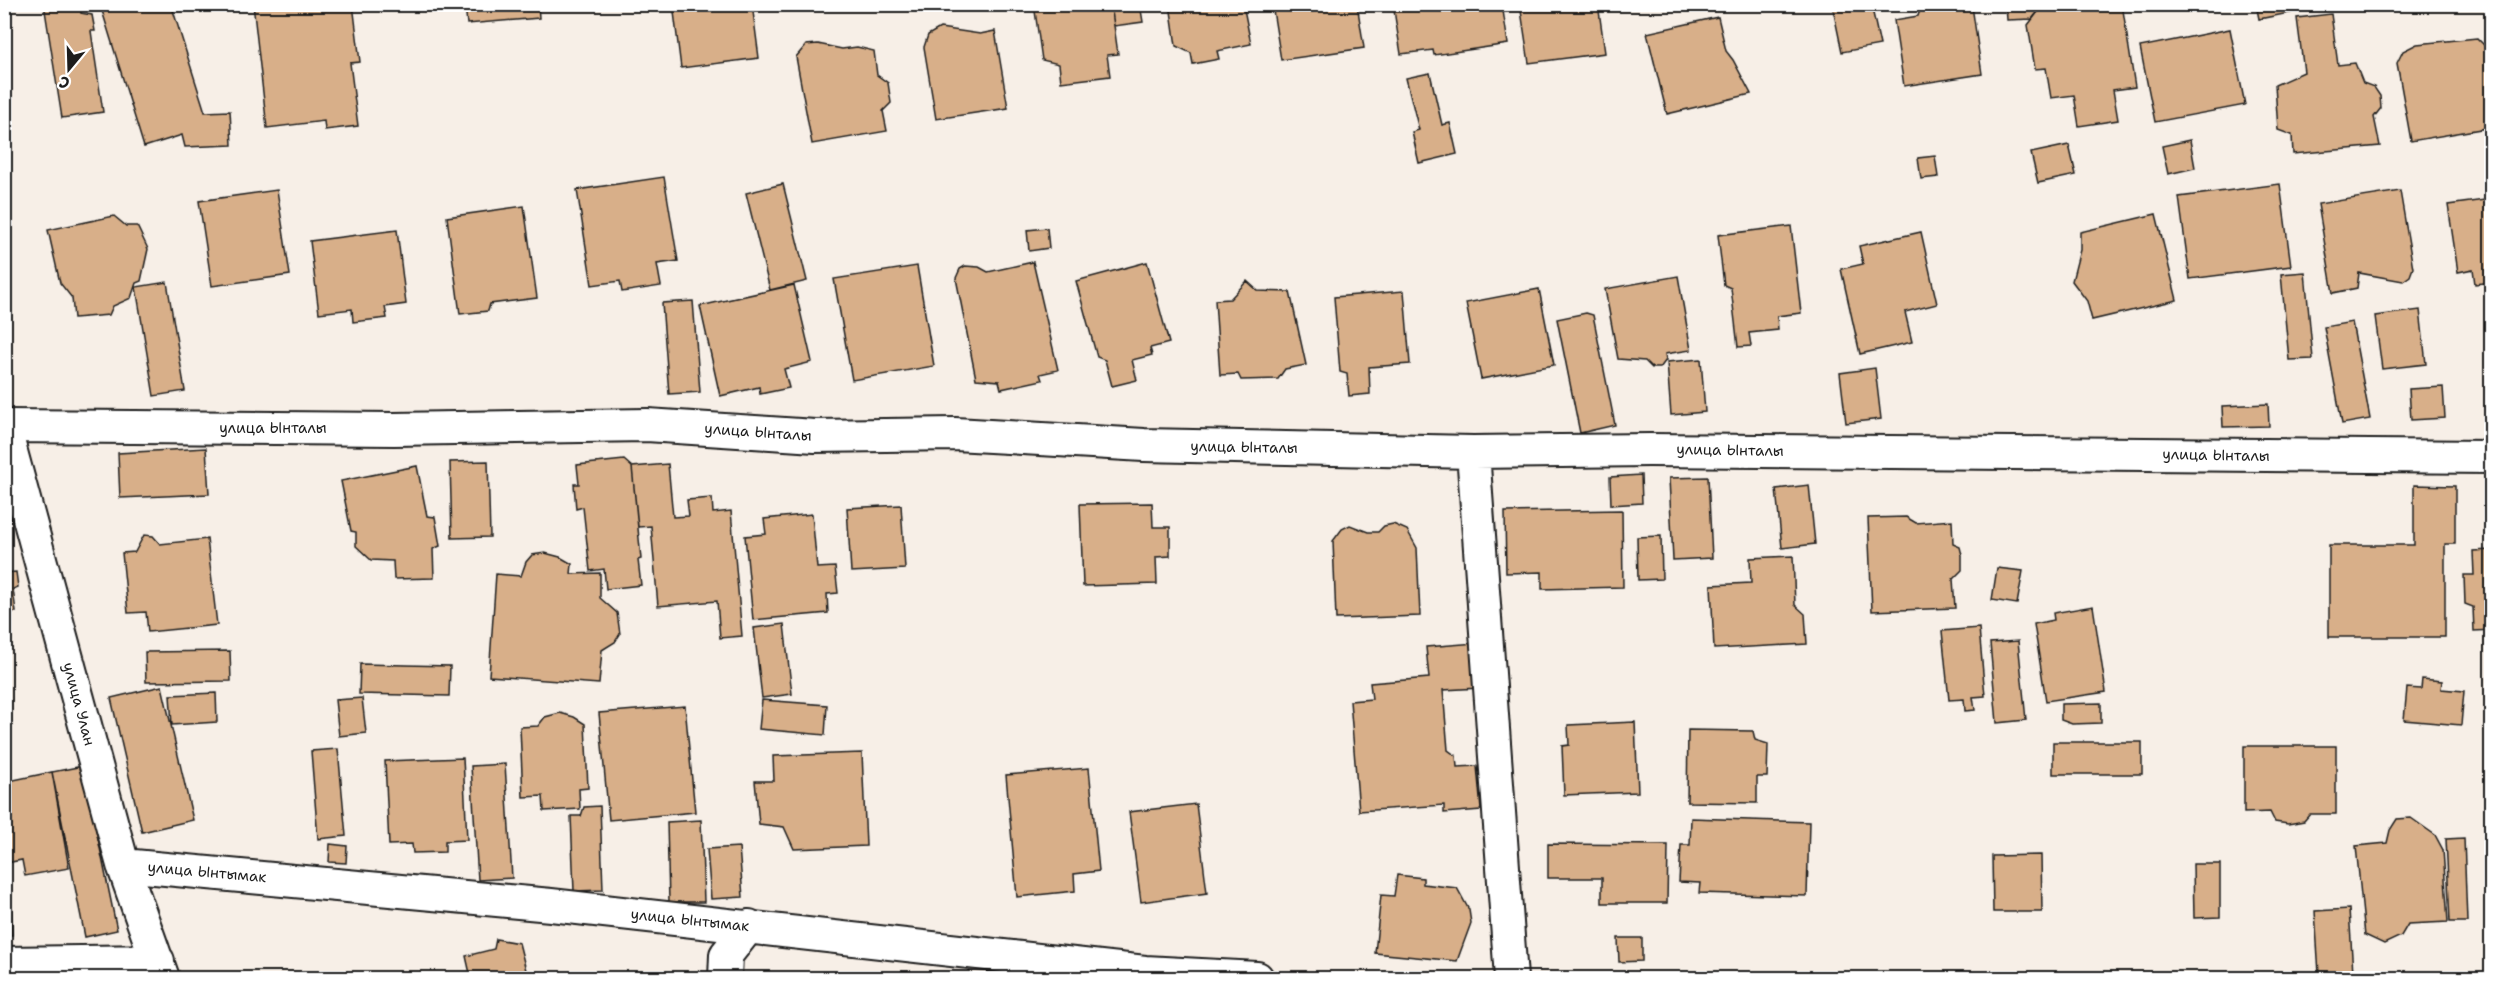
<svg xmlns="http://www.w3.org/2000/svg" width="2496" height="983" font-family="'Shantell Sans',sans-serif">
<rect width="100%" height="100%" fill="#f7efe7"/>
<filter id="ink" filterUnits="userSpaceOnUse"><feTurbulence type="fractalNoise" baseFrequency=".0167" numOctaves="2"/><feDisplacementMap in="SourceGraphic" scale="12" xChannelSelector="R" yChannelSelector="G"/><feConvolveMatrix kernelMatrix="1 2 1 2 8 2 1 2 1" color-interpolation-filters="sRGB"/></filter>
<g filter="url(#ink)">
<path fill="#d8af89" stroke="#1c1c1c" stroke-width="1.5" d="M44,4H80L81,13L92,15L95,31H91L103,112L62,118Z
M100,4H171L205,112L230,111L232,145L185,147L182,135L144,147Z
M253,4H353L360,62L350,63L358,126L325,130L324,121L267,128Z
M538,4L539,18L467,24L465,5Z
M673,4H752L759,58L681,68Z
M1034,4H1111L1118,54L1107,55L1110,76L1061,82L1059,64L1042,60Z
M1111,4H1140L1143,22L1114,26Z
M1170,4H1243L1251,44L1217,51L1219,59L1193,64L1191,53L1176,46Z
M1272,4H1357L1364,48L1281,60Z
M1393,4H1502L1508,44L1434,55L1433,50L1401,54Z
M1520,4H1598L1605,53L1529,63Z
M1832,4H1871L1880,45L1842,52Z
M1922,4H1950L1951,9L1972,6L1982,74L1904,86L1894,20L1918,16Z
M2006,4H2044L2032,19L2007,20Z
M2044,4H2122L2135,87L2113,90L2118,120L2079,126L2074,95L2051,98L2046,68L2035,69L2028,25Z
M2256,4H2297L2299,11L2259,19Z
M2331,14L2338,65L2355,63L2363,83L2374,87L2380,96L2381,108L2374,117L2380,146L2293,154L2292,135L2278,130L2275,85L2304,72L2297,18Z
M1718,17L1726,51L1733,60L1751,94L1667,114L1647,33Z
M940,28L980,34L995,31L1008,108L936,119L924,47L928,35Z
M2230,29L2245,105L2155,122L2140,47Z
M2477,38L2492,53V127L2411,141L2397,63L2403,51L2417,44Z
M818,44L842,49L857,47L874,51L877,75L888,83L891,103L883,111L887,131L812,144L796,57L806,45Z
M1430,73L1442,125L1450,123L1457,154L1419,163L1412,132L1419,130L1406,78Z
M2190,140L2195,168L2168,174L2162,146Z
M2069,145L2076,175L2038,183L2031,153Z
M1935,156L1938,177L1921,179L1918,158Z
M664,177L678,261L657,264L661,286L622,292L620,281L592,285L577,190Z
M783,184L807,281L770,290L746,193Z
M2280,184L2291,266L2190,279L2179,197Z
M277,190L290,275L212,286L199,201Z
M2400,191L2413,268L2410,276L2403,281L2359,273L2357,288L2333,293L2318,204Z
M2492,199V282L2475,284L2473,269L2458,272L2448,205Z
M524,206L537,298L490,304L488,311L460,314L447,217Z
M2156,214L2177,300L2092,320L2087,301L2072,281L2080,250V232Z
M114,216L126,226H137L148,249L141,281L136,283L131,298L113,306L109,315L74,318L72,298L60,283L48,230Z
M1791,226L1801,313L1777,316L1778,330L1749,333L1751,346L1738,347L1731,288L1724,285L1718,235Z
M1047,228L1049,248L1029,251L1027,230Z
M397,230L406,304L385,307L387,318L353,322L352,309L319,313L310,241Z
M1921,232L1937,304L1905,312L1912,342L1860,354L1841,269L1863,264L1859,246Z
M1033,262L1058,370L1040,374L1042,380L1001,389L999,381L976,379L956,278L960,269L965,266L979,267L988,272Z
M1147,262L1169,343L1150,348L1152,355L1132,360L1137,380L1112,386L1105,360L1097,357L1076,281Z
M917,266L934,366L852,380L834,279Z
M2305,272L2313,359L2289,360L2281,274Z
M1678,276L1691,350L1665,354L1666,360L1660,368H1652L1645,361L1618,359L1605,289Z
M1247,281L1258,291L1290,292L1306,365L1285,369L1278,379L1241,380L1238,374L1220,375L1215,300L1230,299Z
M167,282L185,391L154,396L136,287Z
M794,285L812,362L784,369L789,388L760,394L759,387L720,396L700,306Z
M1539,289L1554,365L1481,379L1466,303Z
M1404,291L1410,364L1369,367L1370,394L1349,396L1347,374L1340,372L1334,297Z
M693,301L700,392L669,394L662,303Z
M2420,310L2426,364L2382,369L2375,316Z
M1586,313L1593,315L1615,425L1580,433L1557,319Z
M2352,322L2370,419L2342,424L2324,327Z
M1701,359L1705,412L1671,415L1667,362Z
M1875,368L1881,419L1846,423L1840,373Z
M2443,387L2445,418L2411,420L2409,389Z
M2268,404L2269,426L2223,427L2222,406Z
M206,448L209,494L120,498L118,453Z
M624,460L632,467L641,559L638,560L641,585L606,589L604,569L590,571L583,507L576,509L574,484H579L577,465Z
M488,461L490,537L452,538L450,462Z
M668,464L673,517L689,516L687,500L712,498L713,513L731,511L742,636L720,638L717,601L658,606L651,526L638,527L632,467Z
M417,466L427,516L435,517L440,546L433,549L434,578L394,579L393,561L371,560L356,546V532L351,531L341,481Z
M1641,475L1642,503L1611,505L1610,477Z
M1708,477L1712,558L1673,560L1669,478Z
M1809,485L1815,544L1782,548L1776,489Z
M2414,485L2455,486V544H2445V637H2329V545H2414Z
M1152,503L1153,527H1170V556L1156,557L1157,584L1083,586L1080,504Z
M901,505L905,569L851,572L847,508Z
M1622,510L1623,587L1542,589V572L1506,573L1505,512Z
M812,514L817,568L835,567L838,593L827,594L828,613L753,620L745,536L766,534L764,519Z
M1906,517L1916,523L1952,520L1953,544L1960,547L1962,555V570L1953,579L1955,608L1872,611L1868,518Z
M1393,524L1407,530L1417,548L1420,616L1336,619L1333,541L1342,529L1350,525L1368,532H1378L1384,526Z
M144,535L153,536L160,544L207,539L217,625L148,632L146,612L128,613L122,553L135,552Z
M1661,536L1662,579L1638,580L1637,537Z
M2492,550V630L2474,631L2473,607L2465,604L2464,575H2474L2473,551Z
M545,553L560,557L572,564L571,574L600,573V598L617,613L620,634L615,642L602,650L599,684L489,676L496,574L521,576L526,562L532,555Z
M1793,556L1795,605L1805,614L1807,644L1714,649L1711,585L1751,583L1750,558Z
M1997,568L2023,571L2017,604L1992,600Z
M16,572L18,587L13,589L16,612L4,613V573Z
M2093,606L2106,692L2046,701L2034,624L2054,620L2053,613Z
M784,624L792,694L762,698L754,628Z
M1979,628L1985,696L1973,697L1975,710L1965,711L1964,699L1949,700L1942,631Z
M2018,641L2026,720L1997,723L1990,643Z
M1476,643L1480,688L1443,690L1448,750L1456,756L1457,767L1477,766L1481,810L1444,813V805L1359,811L1350,701L1372,699L1370,683L1429,678L1426,647Z
M230,651L231,681L146,682L145,652Z
M360,664L450,666L449,696L359,694Z
M2422,679L2442,681L2441,689L2464,691L2461,725L2404,720L2407,688L2421,689Z
M162,686L193,820L142,832L111,698Z
M216,693L217,722L172,725L170,695Z
M362,698L366,733L339,736L335,700Z
M762,700L827,705L825,735L759,729Z
M2101,703V723L2072,724L2061,720V704Z
M685,706L695,812L609,820L599,713Z
M560,713L574,717L585,724L588,788L579,789L580,809L544,811L543,796L523,797L520,727L538,726L545,717Z
M1635,722L1638,792L1564,795L1562,746L1569,745L1568,725Z
M1688,730L1753,731L1755,740L1768,744L1767,777H1757V803L1687,802Z
M2053,742H2142V774H2053Z
M2244,746H2336V814H2310L2304,821L2288,824L2275,822L2270,812L2244,813Z
M338,749L346,836L318,839L311,751Z
M862,753L866,846L794,849L784,827L759,824L755,781H774L773,756Z
M463,758L467,840L445,841V852L413,853L412,844L389,845L385,761Z
M505,764L512,878L478,880L471,766Z
M83,766L117,930L85,937L52,772Z
M1089,768L1099,871L1074,874L1075,891L1017,897L1006,775Z
M52,772L69,868L25,876L22,860L6,863L4,782Z
M1196,804L1207,893L1141,902L1129,812Z
M600,806L603,890L574,891L571,816H581L584,807Z
M1691,818L1809,822L1807,896L1699,893L1700,883L1679,882L1681,845H1690Z
M2411,818L2435,835L2443,850L2448,922L2408,924L2401,936L2384,944L2365,935L2356,846L2387,843L2390,830L2397,819Z
M701,820L704,902H669L667,822Z
M2464,838L2467,922H2450L2446,839Z
M330,844L347,846L346,863L329,862Z
M1548,844L1668,845L1667,903H1602V878H1548Z
M739,847L743,897L711,899L707,849Z
M2041,855L2042,912H1993L1992,856Z
M2486,862H2492V926L2490,927Z
M2193,864H2220V917L2194,918Z
M1397,875L1423,878V884L1457,888L1469,910L1471,923L1457,961L1375,953L1381,895L1394,896Z
M4,898H11L12,935H4Z
M2349,909L2353,973L2319,974L2315,911Z
M1618,938H1642V961L1619,962Z
M496,939L519,943L528,978H471L466,956L494,949Z"/>
<g fill="none" stroke-linecap="round" stroke-linejoin="round">
<g stroke="#1c1c1c" stroke-width="36">
<path id="street" d="M4,426L394,429L647,425L815,436L955,434L1144,445L1473,452L1650,450L2492,457
M4,426L123,865L163,978
M1473,452L1511,978
M123,865L551,905L1145,972L1257,978
M4,963L158,961
M725,978L726,955L749,926"/>
</g>
<use href="#street" stroke="#fff" stroke-width="32"/>
</g>
</g>
<g text-anchor="middle" stroke-width="5" stroke-linejoin="round" paint-order="stroke">
<g font-size="15" fill="#1c1c1c" stroke="#fff">
<text x="273" y="433">улица Ынталы</text>
<text transform="translate(758 432) rotate(4)" y="5">улица Ынталы</text>
<text transform="translate(1244 447) rotate(1)" y="5">улица Ынталы</text>
<text transform="translate(1730 450) rotate(1)" y="5">улица Ынталы</text>
<text transform="translate(2216 455) rotate(1)" y="5">улица Ынталы</text>
<text transform="translate(79 704) rotate(75)" y="5">улица Улан</text>
<text transform="translate(207 872) rotate(5)" y="5">улица Ынтымак</text>
<text transform="translate(690 920) rotate(6)" y="5">улица Ынтымак</text>
</g>
</g>
<rect width="2496" height="983" fill="none" stroke="#fff" stroke-width="24"/>
<rect x="12" y="12" width="2472" height="959" fill="none" stroke="#1c1c1c" stroke-width="2" filter="url(#ink)"/>
<g transform="translate(69 69) rotate(199)" stroke="#ffffff" stroke-width="4.5" paint-order="stroke">
<path d="M0-4.5L10 22L0 15L-10 22Z" fill="#1c1c1c"/>
<text y="-9" font-size="16" font-weight="bold" text-anchor="middle" fill="#1c1c1c">С</text>
</g>
</svg>
